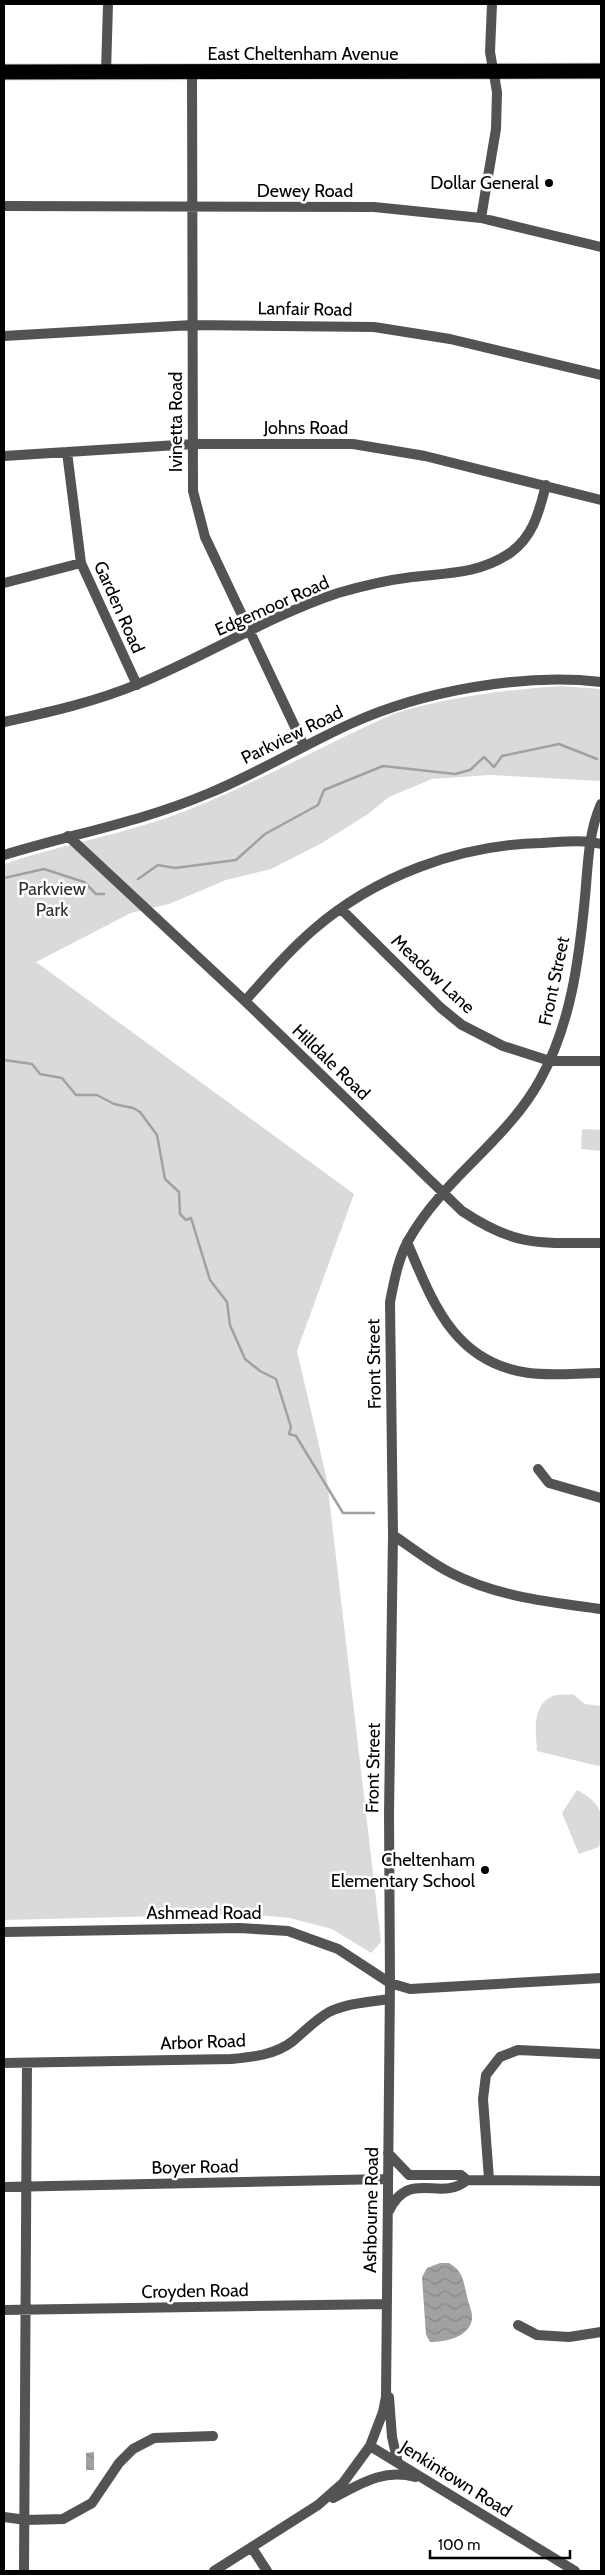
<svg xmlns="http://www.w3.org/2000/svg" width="605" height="2575" font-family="Cabin,sans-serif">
<defs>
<pattern id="water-waves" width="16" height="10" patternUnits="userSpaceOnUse" patternTransform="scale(1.25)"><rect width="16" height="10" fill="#a1a1a1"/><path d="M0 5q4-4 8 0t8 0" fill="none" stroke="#898989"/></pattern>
</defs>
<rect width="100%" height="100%" fill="#fff"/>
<path fill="#dadada" d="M561,686L601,689V781L491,775L432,779L389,797L368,814L322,843L271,869L226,880L169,904L131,913L36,962L354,1194L297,1351L327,1480L381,1942L371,1953L332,1929L290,1918L244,1914L4,1920V864C66,843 132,833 193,808C262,780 326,744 393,714C447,697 505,690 561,686Z
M582,1129L601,1130V1151L581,1149Z
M573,1694L585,1704L601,1706V1764L598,1766L537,1751C536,1732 531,1705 553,1696C558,1694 567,1695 573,1694Z
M577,1790C604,1804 605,1818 599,1847L579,1854L562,1813Z"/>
<path fill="url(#water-waves)" d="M440,2263H449C464,2272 463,2281 467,2296C468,2303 473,2312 472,2319C469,2338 444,2342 430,2342L426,2335L422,2277L427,2268Z
M94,2452V2470H86V2453Z"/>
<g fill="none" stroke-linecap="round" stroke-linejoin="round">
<path stroke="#a1a1a1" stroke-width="2.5" d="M4,878L44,869L84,882L96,894H104
M138,879L158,865L175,868L236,860L265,834L318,805L324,790L383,766L455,774L470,770L484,757L494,767L502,756L559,744L597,759
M4,1060L32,1064L40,1074L62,1078L76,1095H97L114,1104L133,1108L140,1112L157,1135L165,1179L179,1192L180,1214L186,1220L191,1218L210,1280L227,1302L230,1325L245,1359L260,1371L276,1379L291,1427L289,1434L296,1436L343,1513H374"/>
<g stroke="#dbdbdb" stroke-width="17">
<path id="highway" d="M4,72L601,71"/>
</g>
<path stroke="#535353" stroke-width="10" d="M106,72L108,4
M192,73L193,491L205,537L304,746
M4,206L374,207L481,218L601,247
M481,218L496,129L497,92L490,52L492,4
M4,336L192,325L374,327L450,339L601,375
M67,452L81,563L137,685
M4,456L193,444H353L425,456L601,500
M4,583L81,563
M4,722C49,712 95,702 138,684C206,656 269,616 338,593C362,586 388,580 412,577C447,573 479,574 510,553C534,536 539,511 546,485
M68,836L245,1001L462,1211C516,1247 539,1243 601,1243
M4,855C72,834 141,822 207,794C256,774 302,746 350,724C422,691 522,673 601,682
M341,909L441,1008L462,1025L503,1046L550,1061H601
M245,1001C267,976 289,951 313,930C375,876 459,845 541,843C561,842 582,839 601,844
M407,1242C433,1303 454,1363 529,1373C552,1376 578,1373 601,1373
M538,1469L549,1483L601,1498
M393,1535C412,1548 431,1563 451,1573C498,1597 550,1602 601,1609
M4,1932L240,1928L288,1931L338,1949L390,1983L410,1989L601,1978
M4,2063L231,2059C253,2057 275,2055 293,2041C305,2031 315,2020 329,2012C348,2003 369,2002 389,1999
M388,2153L409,2175H461L467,2180
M489,2179L483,2099L486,2075L500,2057L518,2050L601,2054
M4,2187L387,2179
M389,2211C409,2168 441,2203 467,2180L601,2181
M4,2310L386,2304
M518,2325L537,2335L569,2337L601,2332
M389,2397L392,2437L398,2463
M370,2446L575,2571
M333,2498C360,2484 384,2468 415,2477
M4,2517L26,2520L63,2519L92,2503L119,2463L133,2449L154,2438L213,2436
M252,2548L267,2571
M24,2571L27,2063
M214,2571L318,2505L343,2483L370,2446L383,2412L386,2397L390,1983L389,1814L393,1535L390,1302C394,1282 398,1259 408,1241C442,1179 506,1142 540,1080C571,1024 579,960 585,897C588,866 588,833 601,804"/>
<use href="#highway" stroke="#000" stroke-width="15"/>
</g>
<g fill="#000" stroke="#fff" stroke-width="2">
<circle cx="549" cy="183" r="5"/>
<circle cx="485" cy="1870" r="5"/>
</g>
<g text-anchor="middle" stroke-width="5" stroke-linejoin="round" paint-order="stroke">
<g font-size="18" fill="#000" stroke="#fff">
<text x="303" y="60">East Cheltenham Avenue</text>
<text x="305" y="197">Dewey Road</text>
<text transform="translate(305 309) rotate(1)" y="6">Lanfair Road</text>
<text transform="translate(176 422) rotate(-90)" y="6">Ivinetta Road</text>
<text x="306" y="434">Johns Road</text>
<text transform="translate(272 606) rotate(-24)" y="6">Edgemoor Road</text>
<text transform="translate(119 607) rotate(66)" y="6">Garden Road</text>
<text transform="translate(292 735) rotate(-26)" y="6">Parkview Road</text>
<text transform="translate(433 974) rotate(43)" y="6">Meadow Lane</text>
<text transform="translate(554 981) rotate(-78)" y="6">Front Street</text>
<text transform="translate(331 1062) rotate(44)" y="6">Hilldale Road</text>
<text transform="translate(374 1364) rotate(-91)" y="6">Front Street</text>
<text transform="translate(373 1768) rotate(-89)" y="6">Front Street</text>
<text x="204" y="1919">Ashmead Road</text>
<text transform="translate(203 2042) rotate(-2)" y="6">Arbor Road</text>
<text transform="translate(195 2167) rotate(-1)" y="6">Boyer Road</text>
<text transform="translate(371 2210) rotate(-89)" y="6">Ashbourne Road</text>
<text transform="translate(195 2291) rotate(-1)" y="6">Croyden Road</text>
<text transform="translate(456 2479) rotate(32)" y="6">Jenkintown Road</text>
</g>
<g font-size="18" fill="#000" stroke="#fff" text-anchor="end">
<text x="539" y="189">Dollar General</text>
<text x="475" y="1866">Cheltenham<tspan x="475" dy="21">Elementary School</tspan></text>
</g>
<g font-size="18" fill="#313131" stroke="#fff">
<text x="52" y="895">Parkview<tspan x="52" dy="21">Park</tspan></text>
</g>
</g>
<rect width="605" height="2575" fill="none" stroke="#000000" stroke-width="10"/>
<path d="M430 2550v8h140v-8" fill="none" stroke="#000000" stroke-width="2.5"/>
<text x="438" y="2550" font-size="15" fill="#000000" stroke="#ffffff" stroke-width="4" paint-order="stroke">100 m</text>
</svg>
